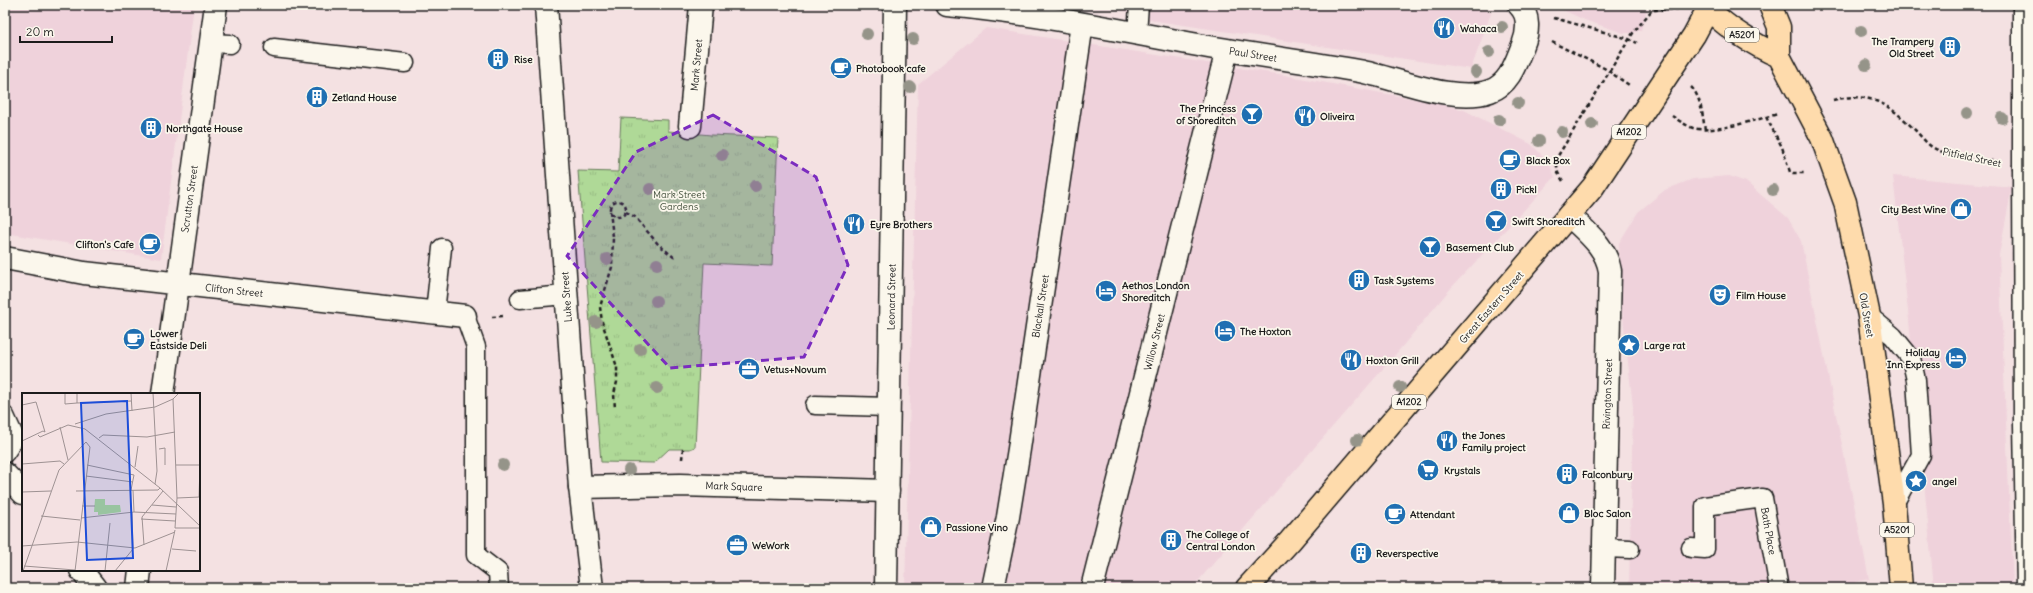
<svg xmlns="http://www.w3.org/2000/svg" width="2033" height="593" font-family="Delius,sans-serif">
<defs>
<pattern id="park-tufts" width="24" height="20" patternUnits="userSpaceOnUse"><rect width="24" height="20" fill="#afd997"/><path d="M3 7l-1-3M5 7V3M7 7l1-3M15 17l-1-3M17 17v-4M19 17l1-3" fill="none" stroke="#96ba82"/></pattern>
</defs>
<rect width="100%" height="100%" fill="#f4e1e2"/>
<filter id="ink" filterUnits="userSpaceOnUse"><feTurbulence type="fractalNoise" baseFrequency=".025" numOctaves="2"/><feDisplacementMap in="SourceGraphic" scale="8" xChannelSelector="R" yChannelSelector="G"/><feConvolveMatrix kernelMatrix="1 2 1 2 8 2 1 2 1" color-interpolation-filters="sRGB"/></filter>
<g filter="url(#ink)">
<path fill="#efd2db" d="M5,5H194L161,259L5,233Z
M1106,5H1482L1491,13L1471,69L1157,21Z
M1552,5H1648L1641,30L1633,33H1624L1587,21Z
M986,28L1284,75L1436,103L1464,110L1531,144L1548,161L1555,177L1451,288L1395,355L1192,588H905L918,84Z
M1729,176L1746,182L1788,218L1801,241L1869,579L1855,582L1857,588H1629L1633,407L1620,291L1619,243L1638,212L1665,190L1693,179Z
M1893,176L2012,187L1999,255L2013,588H1934L1909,320Z"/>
<path fill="url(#park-tufts)" stroke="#667a5a" d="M621,118L668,120V131L711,135L778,138L772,266L704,263L695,447L690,449H669L654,463L601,462L578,171L618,172Z"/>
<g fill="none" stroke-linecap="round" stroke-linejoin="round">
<g stroke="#1c1c1c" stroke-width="21">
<path id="service" d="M1137,34L1139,5
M211,43L230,44
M274,48L405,63
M520,299L566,295
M435,312L442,248
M465,316L476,347V555L498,572L499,588
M1869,316L1893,336L1911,358L1916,380L1921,455L1894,504
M815,405L889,407
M5,416L15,438L5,453
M1605,548L1630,549
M1691,548L1705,549V506L1763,498L1778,583"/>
</g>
<g stroke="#1c1c1c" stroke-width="25">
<path id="pedestrian" d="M580,487L680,485L888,491"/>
</g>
<g stroke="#1c1c1c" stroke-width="25">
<path id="minor" d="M546,5L580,487L592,588
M947,5C1033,13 1118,30 1203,46C1255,55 1307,62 1359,71C1396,78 1455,104 1490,91C1510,84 1516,62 1523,45C1528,33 1530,15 1519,5
M690,126L701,5
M2024,167V5
M1569,215C1586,232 1606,246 1610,271L1603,588
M5,258L84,273L465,316
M163,394L216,5
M5,474L23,493
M81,570L95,588
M138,588L140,570
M886,588L895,5
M993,588L1008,517L1019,449L1082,24
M1092,588L1227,50"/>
</g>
<g stroke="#1c1c1c" stroke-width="25">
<path id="tertiary" d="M2028,588L2025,423L2024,167L2028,168"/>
</g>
<g stroke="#1c1c1c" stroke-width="25">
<path id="trunk" d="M1708,5C1715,22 1762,49 1779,56
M1770,5L1779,27V56L1822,138L1845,202L1869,316L1894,504L1901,588
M1247,588L1290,541L1593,187L1694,35L1710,5"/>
</g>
<path stroke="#1c1c1c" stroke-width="2.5" stroke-dasharray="4 3" stroke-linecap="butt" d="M1554,18L1629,39L1637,43
M1552,42L1604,68L1629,85
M1691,87C1701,96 1703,118 1705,130
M1833,100C1870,91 1889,104 1915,130C1920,135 1926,143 1932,147C1950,158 1977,158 1998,162
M1672,116C1678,120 1687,126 1693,128C1714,134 1757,119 1778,114
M1766,117L1782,147L1790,172L1793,173H1805
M1563,181L1558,173L1556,159L1633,33L1652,10L1678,9
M610 209a8 8 0 1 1 16 0a8 8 0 1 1-16 0Z
M610,211L613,237L612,267L600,307L602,322L617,367V382L614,394L615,409
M626,212L635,217L658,244L676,259
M492,317L503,316
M682,459L683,449"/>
<use href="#service" stroke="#fbf7ec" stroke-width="18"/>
<use href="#pedestrian" stroke="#fbf7ec" stroke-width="22"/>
<use href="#minor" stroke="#fbf7ec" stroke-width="22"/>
<use href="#tertiary" stroke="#fbf7ec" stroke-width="22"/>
<use href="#trunk" stroke="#fedbac" stroke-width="22"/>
</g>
<g fill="#959489">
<circle cx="1502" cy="27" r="6"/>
<circle cx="1861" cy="31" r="6"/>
<circle cx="867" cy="34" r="6"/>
<circle cx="913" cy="39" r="6"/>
<circle cx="1489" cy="52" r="6"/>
<circle cx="1866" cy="65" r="6"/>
<circle cx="1476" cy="72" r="6"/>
<circle cx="910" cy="87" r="6"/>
<circle cx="1518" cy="103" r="6"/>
<circle cx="1967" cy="113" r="6"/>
<circle cx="2002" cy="118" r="6"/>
<circle cx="1499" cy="120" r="6"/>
<circle cx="1592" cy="124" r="6"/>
<circle cx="1562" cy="132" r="6"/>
<circle cx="1539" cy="141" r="6"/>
<circle cx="722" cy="155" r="6"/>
<circle cx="755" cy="186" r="6"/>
<circle cx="650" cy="189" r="6"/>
<circle cx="1773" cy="190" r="6"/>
<circle cx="607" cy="259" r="6"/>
<circle cx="657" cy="264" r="6"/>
<circle cx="656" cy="301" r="6"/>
<circle cx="596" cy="322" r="6"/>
<circle cx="640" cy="349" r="6"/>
<circle cx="1400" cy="387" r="6"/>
<circle cx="657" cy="388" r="6"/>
<circle cx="1357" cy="440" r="6"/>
<circle cx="503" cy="465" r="6"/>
<circle cx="629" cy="470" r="6"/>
</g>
</g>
<path fill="#7b2cbf" fill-opacity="0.2" stroke="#7b2cbf" stroke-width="3" stroke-dasharray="8 5" stroke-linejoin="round" d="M713,115L816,177L848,265L804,357L670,368L567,256L636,152Z"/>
<defs>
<g id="restaurant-disc" transform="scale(1.15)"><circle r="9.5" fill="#1f6fb2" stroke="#fbf7ec"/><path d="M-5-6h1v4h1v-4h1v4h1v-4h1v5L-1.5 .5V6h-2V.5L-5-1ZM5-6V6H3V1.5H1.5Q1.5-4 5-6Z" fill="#fff"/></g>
<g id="building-disc" transform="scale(1.15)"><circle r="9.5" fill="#1f6fb2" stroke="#fbf7ec"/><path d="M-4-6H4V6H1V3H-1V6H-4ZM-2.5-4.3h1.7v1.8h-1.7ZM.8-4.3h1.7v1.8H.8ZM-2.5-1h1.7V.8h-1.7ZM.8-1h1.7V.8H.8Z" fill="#fff"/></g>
<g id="cafe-disc" transform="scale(1.15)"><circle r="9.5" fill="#1f6fb2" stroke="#fbf7ec"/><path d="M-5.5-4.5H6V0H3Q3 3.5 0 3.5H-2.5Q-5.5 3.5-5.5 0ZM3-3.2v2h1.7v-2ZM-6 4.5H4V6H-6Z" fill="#fff"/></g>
<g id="bar-disc" transform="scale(1.15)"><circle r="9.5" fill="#1f6fb2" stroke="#fbf7ec"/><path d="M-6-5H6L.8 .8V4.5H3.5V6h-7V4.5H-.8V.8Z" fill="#fff"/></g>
<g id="shop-disc" transform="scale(1.15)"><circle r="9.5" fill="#1f6fb2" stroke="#fbf7ec"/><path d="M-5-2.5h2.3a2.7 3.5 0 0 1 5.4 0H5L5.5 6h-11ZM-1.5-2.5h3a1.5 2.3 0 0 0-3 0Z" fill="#fff"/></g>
<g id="hotel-disc" transform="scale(1.15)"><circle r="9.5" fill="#1f6fb2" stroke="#fbf7ec"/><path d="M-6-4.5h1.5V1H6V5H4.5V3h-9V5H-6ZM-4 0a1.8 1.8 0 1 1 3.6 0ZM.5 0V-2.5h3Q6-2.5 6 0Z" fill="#fff"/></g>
<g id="theatre-disc" transform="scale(1.15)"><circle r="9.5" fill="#1f6fb2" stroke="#fbf7ec"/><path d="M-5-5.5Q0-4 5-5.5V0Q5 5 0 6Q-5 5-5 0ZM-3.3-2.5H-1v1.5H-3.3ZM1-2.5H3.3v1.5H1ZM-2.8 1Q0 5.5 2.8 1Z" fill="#fff"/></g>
<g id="sight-disc" transform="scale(1.15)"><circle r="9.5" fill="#1f6fb2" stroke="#fbf7ec"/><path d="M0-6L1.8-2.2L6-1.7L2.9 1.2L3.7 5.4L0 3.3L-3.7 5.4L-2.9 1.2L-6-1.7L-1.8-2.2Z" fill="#fff"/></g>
<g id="office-disc" transform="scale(1.15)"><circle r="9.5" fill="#1f6fb2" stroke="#fbf7ec"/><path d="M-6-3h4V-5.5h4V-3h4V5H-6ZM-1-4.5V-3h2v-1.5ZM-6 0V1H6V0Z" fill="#fff"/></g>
<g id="supermarket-disc" transform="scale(1.15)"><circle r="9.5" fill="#1f6fb2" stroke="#fbf7ec"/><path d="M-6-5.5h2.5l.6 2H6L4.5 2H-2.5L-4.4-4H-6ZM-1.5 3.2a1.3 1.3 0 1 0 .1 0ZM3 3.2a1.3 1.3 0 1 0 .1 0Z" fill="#fff"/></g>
</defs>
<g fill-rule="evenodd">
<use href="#restaurant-disc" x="1444" y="28"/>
<use href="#building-disc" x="1950" y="47"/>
<use href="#building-disc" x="498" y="59"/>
<use href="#cafe-disc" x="841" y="68"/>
<use href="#building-disc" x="317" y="97"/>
<use href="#bar-disc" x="1252" y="114"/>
<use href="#restaurant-disc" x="1305" y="116"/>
<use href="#building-disc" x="151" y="128"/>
<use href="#cafe-disc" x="1510" y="160"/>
<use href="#building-disc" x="1501" y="189"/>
<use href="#shop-disc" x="1961" y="209"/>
<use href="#bar-disc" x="1496" y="221"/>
<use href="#restaurant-disc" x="854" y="224"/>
<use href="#cafe-disc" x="150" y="244"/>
<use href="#bar-disc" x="1430" y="247"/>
<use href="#building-disc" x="1359" y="280"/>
<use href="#hotel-disc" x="1106" y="291"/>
<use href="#theatre-disc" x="1720" y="295"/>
<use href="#hotel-disc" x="1225" y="331"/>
<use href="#cafe-disc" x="134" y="339"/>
<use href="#sight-disc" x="1629" y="345"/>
<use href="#hotel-disc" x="1956" y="358"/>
<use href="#restaurant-disc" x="1351" y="360"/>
<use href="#office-disc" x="749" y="369"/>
<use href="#restaurant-disc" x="1447" y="441"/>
<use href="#supermarket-disc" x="1428" y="470"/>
<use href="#building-disc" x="1567" y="474"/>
<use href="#sight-disc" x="1916" y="481"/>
<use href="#shop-disc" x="1569" y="513"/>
<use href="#cafe-disc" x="1395" y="514"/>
<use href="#shop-disc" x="931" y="527"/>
<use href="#building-disc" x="1171" y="540"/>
<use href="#office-disc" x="737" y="545"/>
<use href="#building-disc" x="1361" y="553"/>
</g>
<g text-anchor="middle" stroke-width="3.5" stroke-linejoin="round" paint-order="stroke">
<g fill="#fbf7ec" stroke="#5f5e5a" stroke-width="1">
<rect x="1725" y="28" width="34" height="14" rx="3"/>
<rect x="1612" y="125" width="34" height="14" rx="3"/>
<rect x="1392" y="395" width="34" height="14" rx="3"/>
<rect x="1880" y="523" width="34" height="14" rx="3"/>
</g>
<g font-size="9" font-weight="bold" fill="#1c1c1c">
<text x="1742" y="38">A5201</text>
<text x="1629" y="135">A1202</text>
<text x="1409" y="405">A1202</text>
<text x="1897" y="533">A5201</text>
</g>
<g font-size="10" font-weight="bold" fill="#1c1c1c" stroke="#fbf7ec" text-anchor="start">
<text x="1460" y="32">Wahaca</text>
<text x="1934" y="45" text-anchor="end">The Trampery<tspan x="1934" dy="12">Old Street</tspan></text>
<text x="514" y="63">Rise</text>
<text x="856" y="72">Photobook cafe</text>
<text x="332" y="101">Zetland House</text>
<text x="1236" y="112" text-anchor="end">The Princess<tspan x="1236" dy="12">of Shoreditch</tspan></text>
<text x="1320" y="120">Oliveira</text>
<text x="166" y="132">Northgate House</text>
<text x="1526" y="164">Black Box</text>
<text x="1516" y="193">Pickl</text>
<text x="1946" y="213" text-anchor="end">City Best Wine</text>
<text x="1512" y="225">Swift Shoreditch</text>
<text x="870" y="228">Eyre Brothers</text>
<text x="134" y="248" text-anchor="end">Clifton's Cafe</text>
<text x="1446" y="251">Basement Club</text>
<text x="1374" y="284">Task Systems</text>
<text x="1122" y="289">Aethos London<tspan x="1122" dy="12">Shoreditch</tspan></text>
<text x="1736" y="299">Film House</text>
<text x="1240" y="335">The Hoxton</text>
<text x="150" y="337">Lower<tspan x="150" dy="12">Eastside Deli</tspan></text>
<text x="1644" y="349">Large rat</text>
<text x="1940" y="356" text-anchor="end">Holiday<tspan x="1940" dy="12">Inn Express</tspan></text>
<text x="1366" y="364">Hoxton Grill</text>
<text x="764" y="373">Vetus+Novum</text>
<text x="1462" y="439">the Jones<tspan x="1462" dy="12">Family project</tspan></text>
<text x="1444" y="474">Krystals</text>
<text x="1582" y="478">Falconbury</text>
<text x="1932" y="485">angel</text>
<text x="1584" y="517">Bloc Salon</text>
<text x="1410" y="518">Attendant</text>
<text x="946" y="531">Passione Vino</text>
<text x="1186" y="538">The College of<tspan x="1186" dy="12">Central London</tspan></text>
<text x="752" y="549">WeWork</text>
<text x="1376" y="557">Reverspective</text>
</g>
<g font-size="10" fill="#1c1c1c" stroke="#fbf7ec">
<text transform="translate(1253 54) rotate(9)" y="4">Paul Street</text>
<text transform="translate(696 65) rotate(-85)" y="4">Mark Street</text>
<text transform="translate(1972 157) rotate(12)" y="4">Pitfield Street</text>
<text transform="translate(189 199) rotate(-82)" y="4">Scrutton Street</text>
<text transform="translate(234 290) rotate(6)" y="4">Clifton Street</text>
<text transform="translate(566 297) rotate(-94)" y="4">Luke Street</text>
<text transform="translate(891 297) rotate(-89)" y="4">Leonard Street</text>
<text transform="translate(1040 306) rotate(-81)" y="4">Blackall Street</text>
<text transform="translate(1491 307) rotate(-49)" y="4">Great Eastern Street</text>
<text transform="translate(1867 315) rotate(80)" y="4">Old Street</text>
<text transform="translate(1154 342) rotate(-76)" y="4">Willow Street</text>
<text transform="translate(1607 394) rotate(-88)" y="4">Rivington Street</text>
<text transform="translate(734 486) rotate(2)" y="4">Mark Square</text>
<text transform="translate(1769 531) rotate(80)" y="4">Bath Place</text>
</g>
<g font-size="10" fill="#485541" stroke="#fbf7ec">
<text x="679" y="198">Mark Street<tspan x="679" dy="12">Gardens</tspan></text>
</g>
</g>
<g transform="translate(22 393)">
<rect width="178" height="178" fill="#f4e1e2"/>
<path d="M73,106H83V112H98L99,119L76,122V119H72Z" fill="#afd997"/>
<path fill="none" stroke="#9e9293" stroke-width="1" d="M43,0V11L55,10V0M109,0L110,18M131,0L135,78L133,91M151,6L155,105L153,135H178M55,10L109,8M0,12L14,9L23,39M53,31L84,21L133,14L151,6L157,0M38,34L46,67M16,42L18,44L46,32L63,36L138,95L178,133M77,45L81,42L125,44L153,39M0,48L21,38L23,39M137,56L143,55V72M0,71L38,68L42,71M65,72L112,82L109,97M154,72H178M113,74L116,53M64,83L111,89M111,97L112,119M54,98L136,97L138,95M0,99L29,98M177,104L178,72M155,105L178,104M130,112L154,114M60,113H73M19,123L58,127M59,125L112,119L154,121M119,126L153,128M122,152L120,124L141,98M0,153L55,149L113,155L153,139M150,156L174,158M2,173L53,177M1,178L37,77L64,49L68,54L53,178M83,178L88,130M93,178L111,156L110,119M144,178L153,137"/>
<path fill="#1d4ed8" fill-opacity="0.15" stroke="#1d4ed8" stroke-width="2" d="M105,8L111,165L65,167L59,10Z"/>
<rect width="178" height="178" fill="none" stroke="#1c1c1c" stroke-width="2"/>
</g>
<rect width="2033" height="593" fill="none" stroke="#fbf7ec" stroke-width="20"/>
<rect x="10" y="10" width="2013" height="573" fill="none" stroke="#1c1c1c" stroke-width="1.5" filter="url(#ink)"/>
<path d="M20 36v6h92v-6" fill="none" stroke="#1c1c1c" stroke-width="2"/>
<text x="26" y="36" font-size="12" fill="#1c1c1c" stroke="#fbf7ec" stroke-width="3" paint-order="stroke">20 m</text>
</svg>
